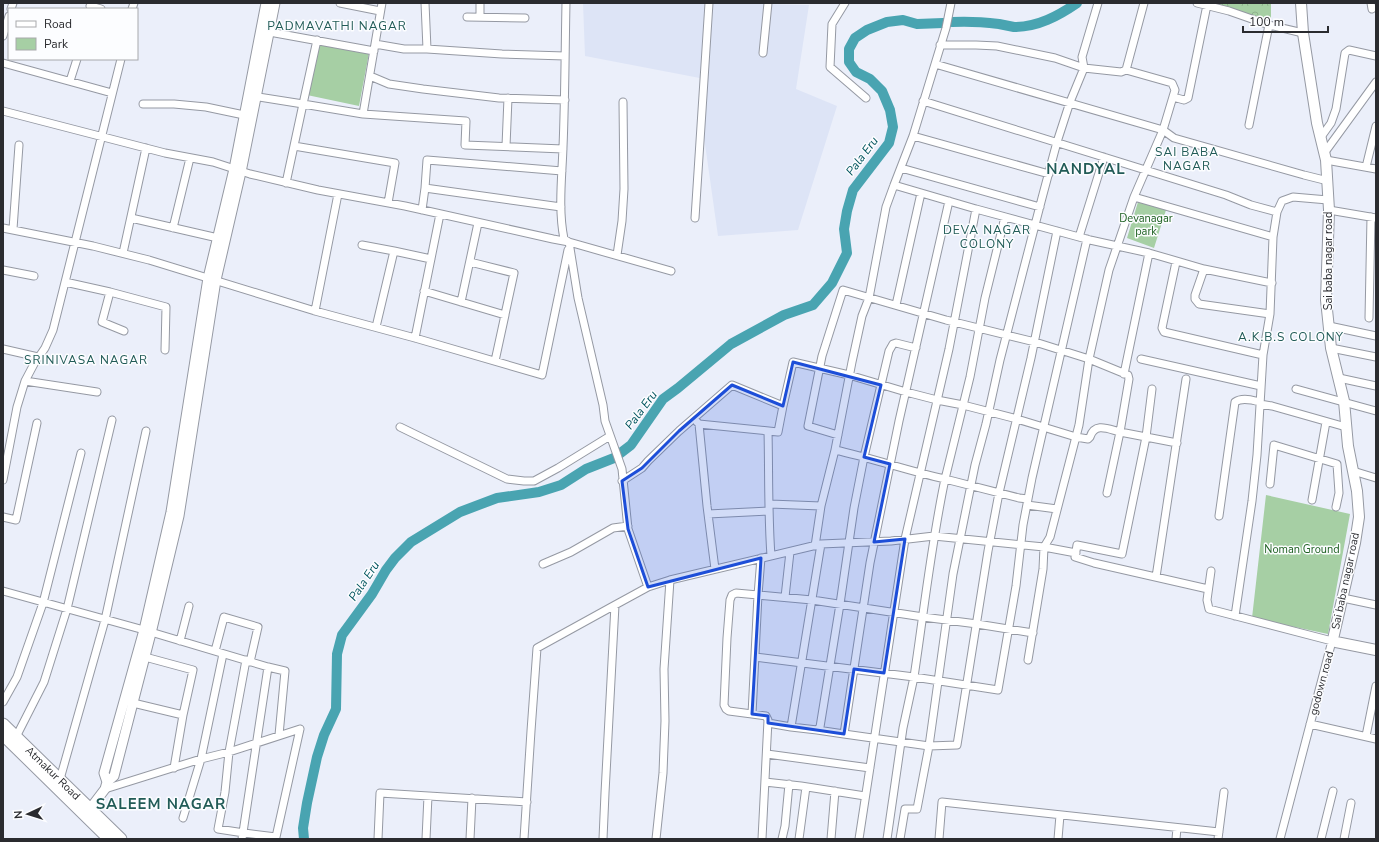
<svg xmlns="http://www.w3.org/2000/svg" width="1379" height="842" font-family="'Nunito Sans',sans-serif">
<defs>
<pattern id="forest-crowns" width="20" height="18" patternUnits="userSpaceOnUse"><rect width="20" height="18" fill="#a6cfa4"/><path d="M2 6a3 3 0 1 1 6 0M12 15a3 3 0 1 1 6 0" fill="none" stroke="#8fb28e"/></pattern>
</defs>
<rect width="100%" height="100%" fill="#ebeffa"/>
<path fill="#dde4f6" d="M583,3H715L809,5L796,89L837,106L798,230L718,236L704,137L705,79L585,56Z"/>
<path fill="url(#forest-crowns)" d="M1207,3H1271V20L1250,16Z"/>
<path fill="#a6cfa4" d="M319,44L369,53L359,106L307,95Z
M1138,202L1166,210L1154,248L1127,238Z
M1266,495L1350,514L1328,634L1252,618Z"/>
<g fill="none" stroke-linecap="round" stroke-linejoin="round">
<path stroke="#49a4b1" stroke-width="10" d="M952,22C968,21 983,22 999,24C1004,25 1009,26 1014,27C1038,27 1058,16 1077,3
M304,839L303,828L307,803L317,757L324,735L336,709L337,654L342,635L372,594L386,570L395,558L411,542L460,512L497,498L539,492L561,485L586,469L614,458L631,445L663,399L678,388L731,344L784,315L813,305L832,283L847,253L844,229L847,211L853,190L889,143L893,127L890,110L882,91L870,79L856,72L849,62V49L855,38L867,30L887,22L903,20L917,24L943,23"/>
<g stroke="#9599a3" stroke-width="9">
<path id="minor" d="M340,3L380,11
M566,3C565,51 565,99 563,147C562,177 558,209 564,239L569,242L578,298L603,405L605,421L622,469L628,529L648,587L615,605L605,793L603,839
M845,3L832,24L830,67L866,98
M951,3L946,28L935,64L1163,130L1174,138L1304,175L1328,181
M1197,3L1229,11L1269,25L1303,33
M1371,3L1372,9
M90,6L101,9
M11,9L13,3
M132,9L134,3
M467,17L525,18
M480,17V3
M264,31L374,51
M3,36L9,16
M375,44L404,49H427L425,3
M940,45H976L997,46L1055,58L1084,68L1121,72L1126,70L1172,83L1175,90L1163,130L1134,197L1109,270L1089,359L1079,425L1050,537L1044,547L1043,569L1028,660
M427,49L502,54L565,56
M763,53L768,3
M3,63L112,93
M1126,70L1144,3
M370,76L389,84L423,89L499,98L565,100
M70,81L77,59
M252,96L303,104L317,40
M1173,97L1184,100L1188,98L1207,5
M923,101L1226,195L1251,205L1277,212
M143,104H174L206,107L244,115
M3,111L165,153L213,162L250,174L318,190L405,206L553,239L569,242L671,271
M363,114L466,121L465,145L563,149
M1249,125L1269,25
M913,136L1049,174
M1321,137L1331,123L1336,109L1345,53L1349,50L1376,56
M294,146L395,163L388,203
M506,146L508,98
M1325,152L1376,82
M1326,160L1376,169
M1366,167L1376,126
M901,168L1040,207
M286,183L303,104L363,114L382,3
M894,185L913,136L935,64
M425,188L427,160L562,171
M1134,197L1273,237L1277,212L1282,201L1293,197L1328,200
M949,201L899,421L870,563L844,734L929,746L953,574L975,465L986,424L1000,360L1042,198L1057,142L1070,102L1084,68L1082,57L1098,3
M976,209L894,185L886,207L869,298L862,316L852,362L835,450C872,458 908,471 945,479L970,377L985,298L1005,217
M422,210L425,188L561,207
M1329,210L1376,218
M131,218L218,238
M695,218L709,3
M3,228L93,246L149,260L315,311L415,338L542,375L568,250
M173,228L190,158
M13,229L19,145
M1079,237L1104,157
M362,245L394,251
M123,253L146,148
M617,255L622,221L624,189L623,102
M470,262L514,273L504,319
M1176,262L1162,328L1164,332L1263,355
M1204,269L1195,295V299L1199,304L1270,314
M3,270L34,276
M65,282L110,292L166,307L165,350
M424,291L505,315L495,361
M110,292L102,322L124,331
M461,302L478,223
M896,305L921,193
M315,311L338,194
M1369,318L1371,217
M1329,326L1376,336
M376,327L394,251L431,259
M415,338L440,214
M1331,348L1376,357
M3,349L38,357
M1141,359L1261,386
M1124,374L1149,253
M1339,378L1376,386
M25,381L97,392
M1152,389L1146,437L1177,443
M1296,389L1376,411
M1260,404L1272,406L1346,427
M697,422L699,424L778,432L783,406
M699,424L707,506L715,569
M400,427L507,479L524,481H534L558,468L610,436
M768,431C769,473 768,515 771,556
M838,435L808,426L822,356L843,290L946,320L1035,342L1089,359L1128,375L1129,379L1120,432L1146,437L1122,554L1077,545L1075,557L1094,563L1208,589
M1353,471L1376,478
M3,480L17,407L25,381L34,364L45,348L53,330L121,59
M622,481L642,468L648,461L679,431L732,385L783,406L793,362L849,375L906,392L937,400L963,405L1017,419L1076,437L1088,439L1090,437C1095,422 1108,429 1120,432L1107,493
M1270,484L1274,445L1337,464L1339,493L1336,507
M1028,499L1019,498L945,479C931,545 924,611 914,677L998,690L1016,586L1023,525L1032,478L1087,239
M1312,500L1326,422
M770,504L821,506
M1027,505L1057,509
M708,514L769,511
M1219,516L1235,402C1242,397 1253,400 1260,402
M3,517L16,520L37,423
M815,546L821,506L835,450
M761,558L758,595L752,714L766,716L768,720L762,839
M543,564L571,552L613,528L628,526
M1211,571L1207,600L1209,609L1332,641L1280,839
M1156,577L1186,379
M670,580L821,544L891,541L934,536L1044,547L1076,553
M648,587L670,580L664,669L665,721L663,773L656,839
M3,591L144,630L268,667L285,671L279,735
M785,597L790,552
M1343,598L1376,605
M1235,616L1252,501L1257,455L1263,355L1270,314L1273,237
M180,641L189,606
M215,651L224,617L258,627L250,662
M145,657L193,670L183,715L174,768
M755,657L914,677L903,728L887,839
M246,660L229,752L225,792L218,829L244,833L276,837L300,729
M3,702L17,677L43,603L81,453
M133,703L183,715
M752,714L729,711L726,709L724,705L727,638L730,600L732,595L736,593L758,595L812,600L923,617L977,624L1033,633
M768,723L791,727L821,544
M1310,724L1376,739
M791,727L817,730L820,727L840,604L854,508L864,457L889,351L893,344L896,343L916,348
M817,730L844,734
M1366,736L1376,686
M16,737L44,682L67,609L112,420
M767,754L870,768
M60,779L105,620L146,431
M765,782L801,786L865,796
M105,789L201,759L229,752L300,729
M183,818L201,759L223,654
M242,839L268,667
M378,839L380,793L527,802
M426,839L428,796
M470,839L472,798
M524,839L531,731L537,648L615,605
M782,839L785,826L789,784
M799,839L806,787
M831,839L835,791
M859,839L905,539L949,349L976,209L1090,240L1149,253L1204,269L1272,283
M900,839L905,809H917L929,746L957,745L988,551L999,493L1031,358L1057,231
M939,839L942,802L1219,832
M1058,839L1060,815
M1176,839L1177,828
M1218,839L1224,792
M1321,839L1333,791
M1344,839L1351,803"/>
</g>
<g stroke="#9599a3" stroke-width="11">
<path id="tertiary" d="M107,782L104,773L144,630L171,512L208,278L234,169L266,3
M86,814L105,789L107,782L114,776L151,633L179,516L216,280L241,172L275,3"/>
</g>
<g stroke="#9599a3" stroke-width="12">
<path id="secondary" d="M1301,3L1303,33L1317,123L1326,160L1329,210L1326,300L1331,348L1344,401L1348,446L1357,491L1359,517L1355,543L1333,639L1336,642L1376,650"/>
</g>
<g stroke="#9599a3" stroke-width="13">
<g id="primary">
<path id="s1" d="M3,724L121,839"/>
<path d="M3,735L109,839"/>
</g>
</g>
<use href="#minor" stroke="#fff" stroke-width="7"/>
<use href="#tertiary" stroke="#fff" stroke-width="9"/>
<use href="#secondary" stroke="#fff" stroke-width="10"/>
<use href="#primary" stroke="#fff" stroke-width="11"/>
</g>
<path fill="#1d4ed8" fill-opacity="0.2" stroke="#1d4ed8" stroke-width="3" stroke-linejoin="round" d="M793,362L881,385L864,457L890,464L874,542L905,539L884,673L854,669L844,734L768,723V716L752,714L761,558L648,587L628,529L622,481L642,468L679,431L732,385L783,406Z"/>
<g text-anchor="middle" stroke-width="3" stroke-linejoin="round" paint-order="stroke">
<g font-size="11" fill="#1e6122" stroke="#fcfdff">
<text x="1146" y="222">Devanagar<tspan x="1146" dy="13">park</tspan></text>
<text x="1302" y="553">Noman Ground</text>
</g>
<g font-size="11" fill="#2a2b2f" stroke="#fcfdff">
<text transform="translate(1328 261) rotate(-90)" y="4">Sai baba nagar road</text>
<text transform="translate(1345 581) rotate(-78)" y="4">Sai baba nagar road</text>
<text transform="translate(1321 683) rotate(-75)" y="4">godown road</text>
<text dy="4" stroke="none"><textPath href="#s1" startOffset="70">Atmakur Road</textPath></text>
</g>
<g font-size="12" letter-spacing="1" fill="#215b57" stroke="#fcfdff">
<text x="337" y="30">PADMAVATHI NAGAR</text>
<text x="1187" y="156">SAI BABA<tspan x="1187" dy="14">NAGAR</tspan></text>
<text x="987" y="234">DEVA NAGAR<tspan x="987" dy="14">COLONY</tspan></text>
<text x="1291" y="341">A.K.B.S COLONY</text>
<text x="86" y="364">SRINIVASA NAGAR</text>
</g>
<g font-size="12" font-style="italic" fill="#00545e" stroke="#fcfdff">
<text transform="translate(862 156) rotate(-53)" y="4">Pala Eru</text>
<text transform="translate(641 410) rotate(-53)" y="4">Pala Eru</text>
<text transform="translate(364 581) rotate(-56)" y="4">Pala Eru</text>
</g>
<g font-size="15" font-weight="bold" letter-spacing="1" fill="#215b57" stroke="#fcfdff">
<text x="1086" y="174">NANDYAL</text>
<text x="161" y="809">SALEEM NAGAR</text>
</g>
</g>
<rect width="1379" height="842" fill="none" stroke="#2a2b2f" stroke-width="8"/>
<rect x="8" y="8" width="130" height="52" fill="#fcfdff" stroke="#a8a9ac"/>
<rect x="16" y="21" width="20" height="6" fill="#ffffff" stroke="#a8a9ac"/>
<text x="44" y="28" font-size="12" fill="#2a2b2f">Road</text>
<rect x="16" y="38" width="20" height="12" fill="#a6cfa4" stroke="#a8a9ac"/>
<text x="44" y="48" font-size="12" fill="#2a2b2f">Park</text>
<g transform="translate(28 814) rotate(266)" stroke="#fcfdff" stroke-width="3" paint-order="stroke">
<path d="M0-3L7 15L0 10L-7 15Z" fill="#2a2b2f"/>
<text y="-6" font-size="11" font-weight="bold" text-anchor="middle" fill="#2a2b2f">N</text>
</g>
<path d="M1243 26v6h85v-6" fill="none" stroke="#2a2b2f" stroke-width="2"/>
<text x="1249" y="26" font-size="12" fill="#2a2b2f" stroke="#fcfdff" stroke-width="3" paint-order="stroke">100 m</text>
</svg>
